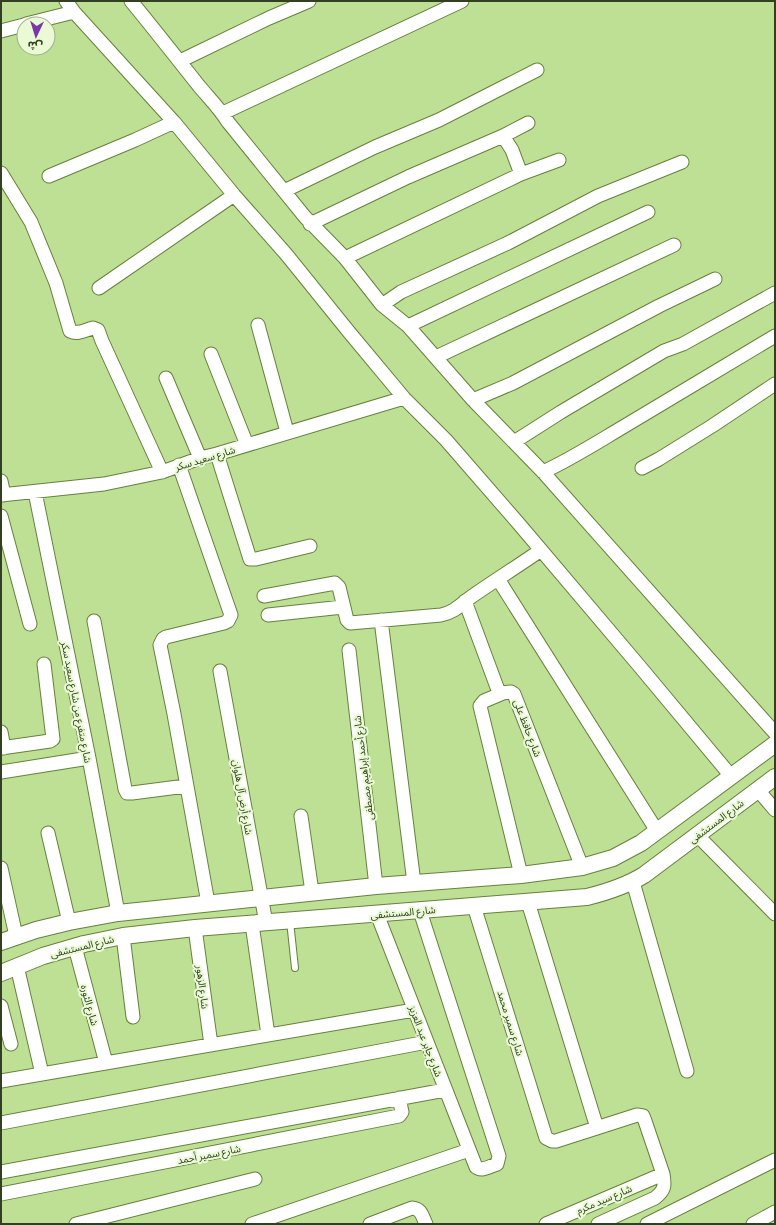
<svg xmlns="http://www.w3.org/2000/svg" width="776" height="1225" font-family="Literata,'Noto Sans Arabic',serif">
<rect width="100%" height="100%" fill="#bee094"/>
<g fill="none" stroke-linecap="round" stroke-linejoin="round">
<g stroke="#65823a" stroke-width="8">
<path id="service" d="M290,921L295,968"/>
</g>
<g stroke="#65823a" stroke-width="15">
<path id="minor" d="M66,1L74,12L174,122L234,195L286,254L349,332L404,398L446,440L519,524L641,668L731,776
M131,1C154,29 176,57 199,86C209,98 220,109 228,122L305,217L345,258L382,305L408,326L473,400L543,472L775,733
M26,24L74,12
M1,31L24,25
M180,61L269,18L309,1
M223,113L462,1
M503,136L512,150L521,174
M1,173L31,222L56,283L70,331C78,335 85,330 93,328L98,330L102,341L162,472
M49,176L135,140L174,122
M284,191L375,147L439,120L537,70
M310,224L408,177L503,136L528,123
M345,258L521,174L559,160
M99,288L234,195
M382,305L401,292L508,243L598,196L682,162
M258,325L287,432
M408,326L648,212
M211,354L247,445
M436,357L674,245
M166,378L200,458
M473,400L513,383L659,306L715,279
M514,442L561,412L664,351L683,344L775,293
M217,454L250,559H256L310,546
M179,465L231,615L228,621L224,623L166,637L163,639L160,645L174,714L208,903
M642,468L659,459L712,426L775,384
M543,472C571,459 596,443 623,427C674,397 724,366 775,336
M1,481L4,495
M35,492L89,758L118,913
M1,495L104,484L162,472L200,458L217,454L404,398
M1,516L30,624
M498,579L657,831
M264,596L335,583L339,587L347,620L350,623L441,615C455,612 460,605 471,597C494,581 518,566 541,550
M465,601L498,690L501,693L511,692L514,694L582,867
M268,615L343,607
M381,620L414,883
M94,621L125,789L127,793H132L186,786
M349,650L376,886
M220,671L266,923
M503,693L484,701L480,706L521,875
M1,732L4,748
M1,748L50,741L53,739L44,664
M1,772L89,758
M758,790L775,810
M301,816L312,892
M48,833L69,922
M697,835L775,914
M1,868L16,936
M633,882L687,1071
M528,902L597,1128
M474,906L546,1138L552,1141H556L637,1115L643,1116L645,1121L663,1174C665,1186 665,1190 655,1198L598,1224
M377,914L476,1167C482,1172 490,1166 497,1164L499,1156L420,911
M252,924L268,1035
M195,928L211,1045
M123,936L133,1017
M75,947L106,1063
M17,966L42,1074
M1,1006L11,1044
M1,1081L414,1010
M1,1123L427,1042
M1,1172L445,1090
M1,1194L399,1116L402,1112L399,1098
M76,1224L255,1179
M252,1224L469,1150
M370,1224L412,1208C422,1209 422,1216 426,1224
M546,1224L663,1174
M647,1224L775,1160
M753,1224L775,1212"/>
</g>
<g stroke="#65823a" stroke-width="18">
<path id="tertiary" d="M1,942L36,930L69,922L118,913L376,886L521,875L582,867L613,858L641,843L775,744
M1,973L43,956L84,944L123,936L195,928L587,897C607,892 626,886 644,875L775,777"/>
</g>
<use href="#service" stroke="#fff" stroke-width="6"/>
<use href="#minor" stroke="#fff" stroke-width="13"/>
<use href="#tertiary" stroke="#fff" stroke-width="16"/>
</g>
<g text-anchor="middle" stroke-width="4" stroke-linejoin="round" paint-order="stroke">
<g font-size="10" fill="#323f20" stroke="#e9fad5">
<text transform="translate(205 458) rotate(-17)" y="4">شارع سعيد سكر</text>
<text transform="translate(77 702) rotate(79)" y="4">شارع متفرع من شارع سعيد سكر</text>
<text transform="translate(528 728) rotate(69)" y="4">شارع حافظ على</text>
<text transform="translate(363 768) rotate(-97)" y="4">شارع أحمد إبراهيم مصطفى</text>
<text transform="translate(243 797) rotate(80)" y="4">شارع أرض آل هلوان</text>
<text transform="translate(716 821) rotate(-37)" y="4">شارع المستشفى</text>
<text transform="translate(403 912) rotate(-5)" y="4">شارع المستشفى</text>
<text transform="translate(82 946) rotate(-14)" y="4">شارع المستشفى</text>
<text transform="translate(203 987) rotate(83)" y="4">شارع الزهور</text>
<text transform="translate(90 1005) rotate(75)" y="4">شارع الثوره</text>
<text transform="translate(511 1023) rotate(73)" y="4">شارع سمير محمد</text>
<text transform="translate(426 1041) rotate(69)" y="4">شارع جابر عبد العزيز</text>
<text transform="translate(209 1154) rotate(-11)" y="4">شارع سمير أحمد</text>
<text transform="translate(604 1199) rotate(-23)" y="4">شارع سيد مكرم</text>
</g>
</g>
<rect width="776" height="1225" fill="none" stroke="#323f20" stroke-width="4"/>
<g transform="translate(36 36) rotate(184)"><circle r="19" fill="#e9fad5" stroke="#a0af8d"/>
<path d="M0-3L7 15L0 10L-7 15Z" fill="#7a36aa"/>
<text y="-6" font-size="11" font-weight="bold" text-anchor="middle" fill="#323f20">ش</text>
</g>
</svg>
